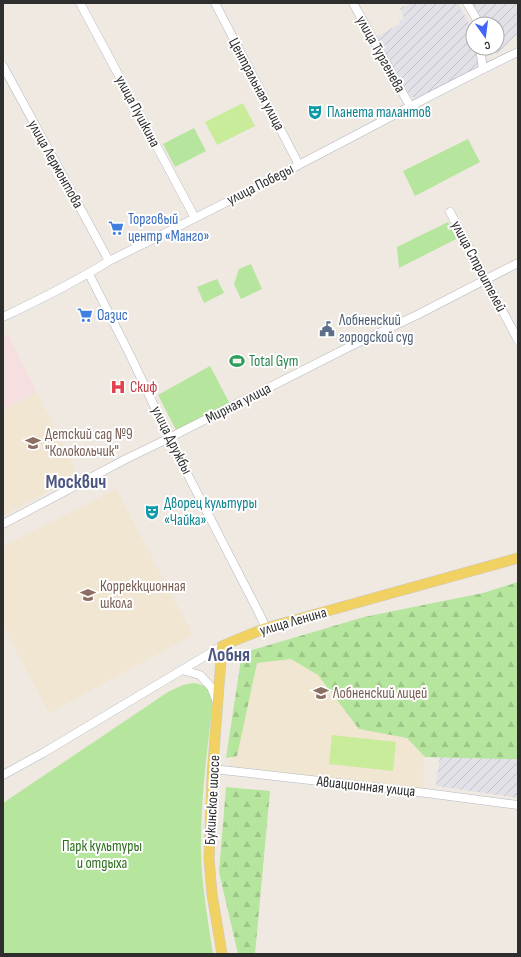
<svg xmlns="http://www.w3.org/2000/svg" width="521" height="957" font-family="'Sofia Sans Condensed',sans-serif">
<defs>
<pattern id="industrial-furrows" width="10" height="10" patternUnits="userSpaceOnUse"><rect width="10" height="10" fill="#e3e1e8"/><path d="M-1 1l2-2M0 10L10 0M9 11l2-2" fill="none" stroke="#c3c1c7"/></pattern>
<pattern id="forest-firs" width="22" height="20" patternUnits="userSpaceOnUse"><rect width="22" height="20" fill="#b6e59e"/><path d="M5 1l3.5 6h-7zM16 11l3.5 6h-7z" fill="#9dc588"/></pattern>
</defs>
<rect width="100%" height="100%" fill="#efe9e1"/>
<path fill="url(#industrial-furrows)" d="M413,3H458L473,31V48H482L489,62L417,99L412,97L406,91L376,37L400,24L399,21L404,18L400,8Z
M470,3H518V33L497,54L494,48H497V24H481Z
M440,754L518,757V798L436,786Z"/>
<path fill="#f0e6d1" d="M37,392L78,475L3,516V410Z
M116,489L193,635L49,713L3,626V546Z
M370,630L425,745L423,790L229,767L242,672L276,650Z"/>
<path fill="#f5dfe0" d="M8,334L37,392L3,410V336Z"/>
<path fill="url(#forest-firs)" d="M518,582V759H500L425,757L407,738L359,729L318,675L291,659L257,663L237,756L226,758L242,653L364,617L483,593Z
M226,787L270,791L255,954H238L219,872Z"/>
<path fill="#b6e59e" d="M194,128L206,151L175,167L163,144Z
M468,139L480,162L415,196L403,171Z
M448,222L458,238L399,268L397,247Z
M251,264L262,289L241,299L234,284L239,269Z
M217,279L224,293L204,303L197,287Z
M210,366L230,404L176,430L158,395Z
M194,683C208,686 209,688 213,701C207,752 200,803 201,854C202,887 208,921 213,954H3V803L168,692L183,685Z"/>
<path fill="#c9ec9a" d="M243,103L255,126L217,145L205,122Z
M332,735L396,742L393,771L329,764Z"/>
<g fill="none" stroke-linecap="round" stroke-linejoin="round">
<g stroke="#b4b7c1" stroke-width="9">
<path id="minor" d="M80,3L195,218
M215,3L299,165
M353,3L410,106
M467,3L476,18L477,24
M480,48L483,69
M3,66L109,261
M450,212L518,340
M89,274L131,357L174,448L258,611L266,628
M3,317C39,300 75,282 109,261C184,224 259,186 333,147C394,115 455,82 518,52
M3,524L126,459L159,443L347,348L417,315L518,263
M182,670L200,675L211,687L217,702
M213,769L426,793L518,805
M3,775L43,753L222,646"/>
</g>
<g stroke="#c9c9c9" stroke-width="11">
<path id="major" d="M222,954L212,894L209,859L212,777L222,646L236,640L266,628L518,558"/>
</g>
<use href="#minor" stroke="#fff" stroke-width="8"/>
<use href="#major" stroke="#f2d163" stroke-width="10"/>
</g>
<defs>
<g id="theatre-bare" transform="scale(1.2)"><path d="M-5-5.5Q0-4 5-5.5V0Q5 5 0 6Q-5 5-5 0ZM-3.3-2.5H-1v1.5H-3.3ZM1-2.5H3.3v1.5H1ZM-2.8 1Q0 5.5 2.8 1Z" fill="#0f9aa8" stroke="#fff" stroke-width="2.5" paint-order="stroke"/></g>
<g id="supermarket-bare" transform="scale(1.2)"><path d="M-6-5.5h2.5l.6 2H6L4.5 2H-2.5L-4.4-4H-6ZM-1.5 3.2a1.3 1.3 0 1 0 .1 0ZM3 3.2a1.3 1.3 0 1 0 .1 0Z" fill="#3f7fe0" stroke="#fff" stroke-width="2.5" paint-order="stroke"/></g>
<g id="civic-bare" transform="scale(1.2)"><path d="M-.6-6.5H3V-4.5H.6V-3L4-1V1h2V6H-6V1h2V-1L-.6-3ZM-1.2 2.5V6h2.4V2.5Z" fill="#5c6f8a" stroke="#fff" stroke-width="2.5" paint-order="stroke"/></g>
<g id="stadium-bare" transform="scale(1.2)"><path d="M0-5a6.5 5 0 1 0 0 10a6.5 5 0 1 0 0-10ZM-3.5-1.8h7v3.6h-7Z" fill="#2e9e5b" stroke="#fff" stroke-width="2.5" paint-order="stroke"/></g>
<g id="hospital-bare" transform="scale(1.2)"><path d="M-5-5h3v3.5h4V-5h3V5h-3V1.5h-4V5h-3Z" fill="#e0444e" stroke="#fff" stroke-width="2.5" paint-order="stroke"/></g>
<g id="school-bare" transform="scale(1.2)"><path d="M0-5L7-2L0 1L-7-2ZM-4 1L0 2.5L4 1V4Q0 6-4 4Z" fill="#8d6e63" stroke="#fff" stroke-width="2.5" paint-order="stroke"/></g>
</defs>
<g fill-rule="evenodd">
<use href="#theatre-bare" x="315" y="112"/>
<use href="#supermarket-bare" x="116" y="228"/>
<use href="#supermarket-bare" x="85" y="315"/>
<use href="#civic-bare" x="327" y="329"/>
<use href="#stadium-bare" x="237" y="361"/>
<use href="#hospital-bare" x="118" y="387"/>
<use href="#school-bare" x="33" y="443"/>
<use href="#theatre-bare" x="152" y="512"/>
<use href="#school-bare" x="88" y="595"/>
<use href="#school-bare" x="321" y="693"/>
</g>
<g text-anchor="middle" stroke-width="4" stroke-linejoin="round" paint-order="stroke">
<g font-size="15" fill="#2e2e2e" stroke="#fff">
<text transform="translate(381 54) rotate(61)" y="5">улица Тургенева</text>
<text transform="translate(257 84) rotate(62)" y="5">Центральная улица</text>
<text transform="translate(138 111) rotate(62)" y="5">улица Пушкина</text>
<text transform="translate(56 164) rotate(61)" y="5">улица Лермонтова</text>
<text transform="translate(260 184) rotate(-27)" y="5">улица Победы</text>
<text transform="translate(479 266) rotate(62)" y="5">улица Строителей</text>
<text transform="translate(238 403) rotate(-27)" y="5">Мирная улица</text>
<text transform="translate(172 440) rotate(64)" y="5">улица Дружбы</text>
<text transform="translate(293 621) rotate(-16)" y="5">улица Ленина</text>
<text transform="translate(366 786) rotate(6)" y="5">Авиационная улица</text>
<text transform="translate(212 800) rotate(-87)" y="5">Букинское шоссе</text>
</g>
<g font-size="15" fill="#0d838f" stroke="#fff" text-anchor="start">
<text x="327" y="117">Планета талантов</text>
<text x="164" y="508">Дворец культуры<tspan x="164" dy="17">«Чайка»</tspan></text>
</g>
<g font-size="15" fill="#366cbe" stroke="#fff" text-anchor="start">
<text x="128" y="224">Торговый<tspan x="128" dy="17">центр «Манго»</tspan></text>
<text x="97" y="320">Оазис</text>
</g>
<g font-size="15" fill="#4e5e75" stroke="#fff" text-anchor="start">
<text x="339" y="325">Лобненский<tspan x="339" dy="17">городской суд</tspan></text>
</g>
<g font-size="15" fill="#27864d" stroke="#fff" text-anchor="start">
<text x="249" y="366">Total Gym</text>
</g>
<g font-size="15" fill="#be3a42" stroke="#fff" text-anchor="start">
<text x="130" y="392">Скиф</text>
</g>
<g font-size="15" fill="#785e54" stroke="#fff" text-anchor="start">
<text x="45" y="439">Детский сад №9<tspan x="45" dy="17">"Колокольчик"</tspan></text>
<text x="100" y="591">Корреккционная<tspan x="100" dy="17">школа</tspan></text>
<text x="333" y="698">Лобненский лицей</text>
</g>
<g font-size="15" fill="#2c6e1b" stroke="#fff">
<text x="102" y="851">Парк культуры<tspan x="102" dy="17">и отдыха</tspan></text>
</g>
<g font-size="19" font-weight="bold" fill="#4d5680" stroke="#fff">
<text x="76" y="488">Москвич</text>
<text x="229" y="661">Лобня</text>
</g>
</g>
<rect width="521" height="957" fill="none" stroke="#2e2e2e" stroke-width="8"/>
<g transform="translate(485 36) rotate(166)"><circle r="19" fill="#ffffff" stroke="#ababab"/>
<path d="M0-3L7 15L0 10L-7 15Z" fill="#4264fb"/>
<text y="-6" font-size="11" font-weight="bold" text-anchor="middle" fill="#2e2e2e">С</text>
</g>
</svg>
